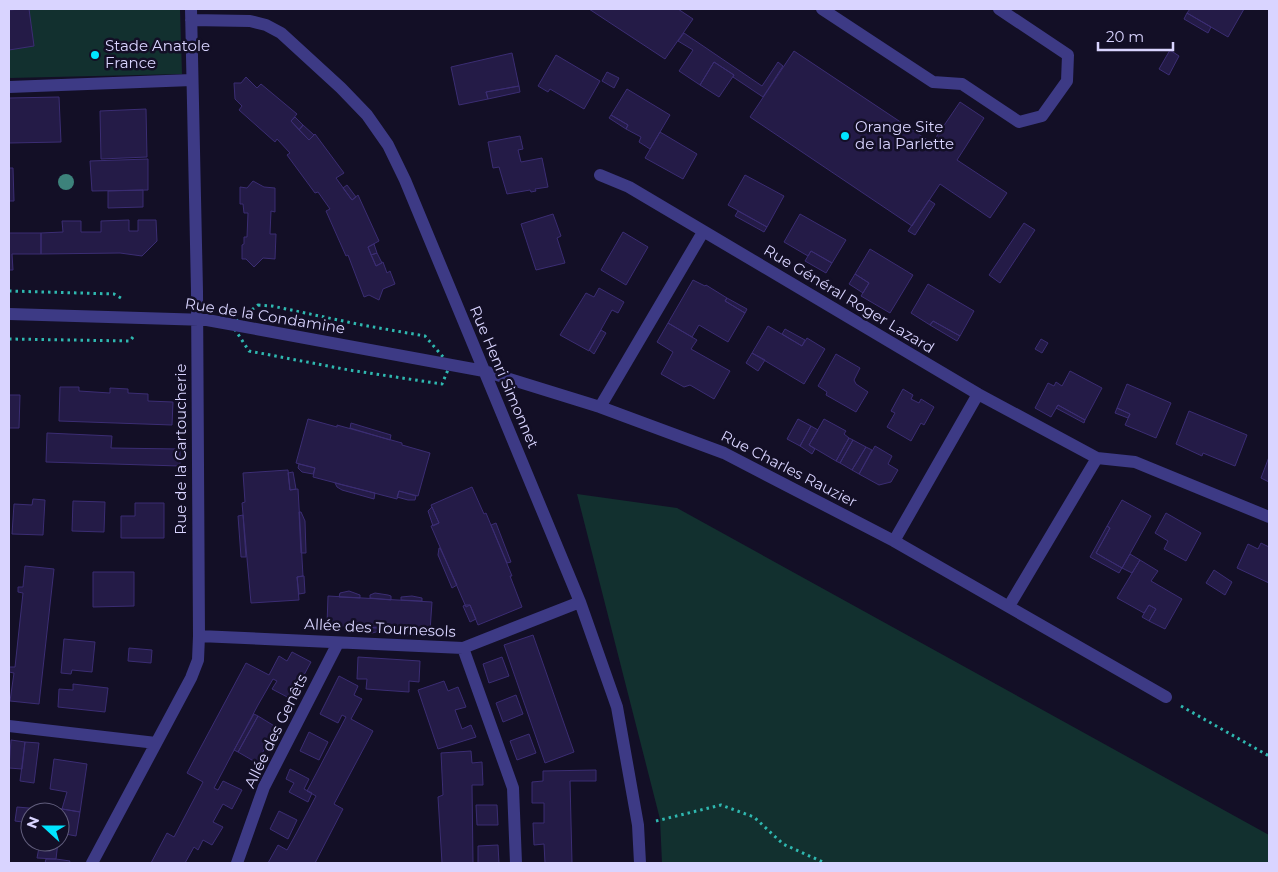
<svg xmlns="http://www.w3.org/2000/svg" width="1278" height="872" font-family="Montserrat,sans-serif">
<rect width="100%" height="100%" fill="#130f26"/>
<path fill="#12302f" d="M9,9H180L182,74L9,78Z
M577,494L677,508L1269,835V863H662L660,819Z"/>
<path fill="#241b47" stroke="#3b2d73" d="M20,9H29L34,46L9,50V10Z
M589,9H678L693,19L665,59Z
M1190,9H1244L1228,37L1187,13Z
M1187,13L1211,27L1208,33L1184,19Z
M684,33L762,86L778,62L783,66L763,97L733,77L734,75L714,62L700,85L679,71L693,50L678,41Z
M1170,50L1179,56L1169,75L1159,69Z
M794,51L932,143L960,102L984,118L957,160L1007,193L990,218L940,184L912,226L750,117Z
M512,53L519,86L486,92L488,99L459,105L451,67Z
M556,55L600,81L584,109L550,89L548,92L538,86Z
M714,62L734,75L719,97L700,85Z
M607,72L619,78L614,88L602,81Z
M246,77L257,88L261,84L297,114L291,121L309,140L315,134L344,173L336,178L352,200L358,195L379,241L368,247L376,266L383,262L387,273L390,271L395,284L383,289L379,300L369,295L364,297L348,255L346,256L326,211L330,209L318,192L315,193L287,155L290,153L277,139L275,142L239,110L242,106L235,99L234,83H241Z
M519,86L520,92L488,99L486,92Z
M627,89L670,115L650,149L639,142L641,137L626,129L628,125L611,115Z
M59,97L61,142L9,143V98Z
M146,109L147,157L101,159L100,111Z
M611,115L628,125L626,129L609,118Z
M295,117L303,125L299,130L291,121Z
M303,125L314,135L309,140L299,130Z
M660,132L697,154L683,179L645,158Z
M520,136L523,149L518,150L521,162L542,158L548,187L535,189L536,191L531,192L530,190L507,194L499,167L493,168L488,142Z
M148,159V190L92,191L90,161Z
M9,168H13L14,201H9Z
M745,175L784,196L767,227L728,205Z
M253,181L264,187L275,188V212L271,211L270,234H276L275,259L263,258L254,267L246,259H242V245L244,244V237H247L248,213H244L243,204H240V187L247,188Z
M347,185L356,197L352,200L343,188Z
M143,190V207L108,208V191Z
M929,200L935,204L915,235L908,231Z
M738,211L767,227L764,232L735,216Z
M553,214L561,236L557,238L565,263L536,270L521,224Z
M800,214L846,240L832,263L811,251L808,256L784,242Z
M129,220V231H138V220H156L157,241L142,256L120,253L41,254V233L63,232L62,221H81V232H101V221Z
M1024,223L1035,230L1000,283L989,275Z
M623,232L648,247L626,285L601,270Z
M9,233H41V254H12L13,270H9Z
M374,244L377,253L371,255L368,247Z
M870,249L913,275L890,313L861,296L869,283L855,274Z
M811,251L832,263L826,273L805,261Z
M377,253L382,263L376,266L371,255Z
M855,274L869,283L863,293L849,284Z
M693,280L705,286L706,285L727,298L725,301L745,313L728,342L699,325L692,337L668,323Z
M928,284L974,311L960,336L933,321L930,325L911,313Z
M599,288L624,302L618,313L612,310L589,351L560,335L586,293L594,297Z
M727,298L747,309L745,313L725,301Z
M933,321L960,336L957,341L930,325Z
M668,323L697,340L691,349L730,371L714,399L690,385L684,387L661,374L673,352L657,342Z
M768,326L802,346L807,338L825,349L804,384L752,353Z
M785,329L805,340L802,346L782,334Z
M601,330L606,333L594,354L589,350Z
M1041,339L1048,343L1042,353L1035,349Z
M752,353L765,360L758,371L746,363Z
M836,354L860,368L854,380L856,384L868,392L856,412L826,395L827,392L818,386Z
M1070,371L1102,388L1085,420L1058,405L1051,417L1035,408L1048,383L1054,386L1056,382L1062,386Z
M1127,384L1171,403L1156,438L1125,425L1130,414L1117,408Z
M60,387H79V391L110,393V388L128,389V393L148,394V401L173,402L172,425L59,421Z
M903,389L913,395L911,399L919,403L921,399L934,407L924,425L921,423L911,441L887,427L895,413L891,411Z
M9,395H20L19,428H9Z
M1058,405L1085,420L1084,423L1056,408Z
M1117,408L1130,414L1128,418L1115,413Z
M1189,411L1247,435L1235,466L1203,453L1202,456L1176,444Z
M308,419L337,427V425L402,443V445L430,453L418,496L399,491L397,499L313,477L315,468L296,463Z
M798,419L811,426L800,446L787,439Z
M824,419L846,431L844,434L849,438L836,461L809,445Z
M351,423L391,435L390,440L350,428Z
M811,426L818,430L809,445L815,449L812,454L800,446Z
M47,433L112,436L111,448L180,449V466L46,462Z
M849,438L853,440L840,463L836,461Z
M853,440L866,447L852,470L840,463Z
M875,446L892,456L888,464L898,470L891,482L879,485L859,474Z
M866,447L872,450L859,474L852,470Z
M1269,457V482L1261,478Z
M299,464L315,468L313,474L302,472L298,468Z
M288,470L290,490L298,489L303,576L297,577L299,600L251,603L242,503L245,502L243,473Z
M293,472L296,489L290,490L288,473Z
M335,483L375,493L374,499L342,490L337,487Z
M472,487L484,514L486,513L512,576H510L522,607L478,625L470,605L466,607L431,526L439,523L431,505Z
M399,491L416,496L415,500H408L397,497Z
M33,499L45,500L43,535L12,534L14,504L32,505Z
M1122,500L1151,516L1122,568L1096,553L1110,528L1107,526Z
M73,501L105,502L104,532L72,531Z
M135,503H164V538H121V516H135Z
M432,507L439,523L433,526L428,511Z
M299,512H301L305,521L306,553H301Z
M1166,513L1201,533L1186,561L1164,549L1168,541L1155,533Z
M243,515L246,557H241L238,516Z
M496,523L511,562L507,563L491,525Z
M1107,526L1110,528L1096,553L1122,568L1119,573L1090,557Z
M1261,543L1269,547V583L1237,568L1248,544L1258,549Z
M439,548H440L457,585L452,588L438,555Z
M1130,554L1140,560L1132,573L1122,568Z
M1140,560L1158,571L1151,581L1182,599L1165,629L1149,621L1156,609L1149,605L1144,613L1117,598Z
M25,566L54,569L39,704L10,701L14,673L9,672V667H15L23,593L18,592V587H23Z
M1214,570L1232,582L1225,595L1206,583Z
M93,572H134V606L93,607Z
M303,576H304L305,593L299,594L297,577Z
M349,591L360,595V598L339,597L340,593Z
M375,593L388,595L391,596V600L370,598V595Z
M328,596L432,602L430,631L327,625Z
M412,596L422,598V601L401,600V597Z
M465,605H470L476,619L470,622L463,606Z
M1149,605L1156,609L1149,621L1142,617Z
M356,627L380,628V631L368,634L361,632L356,629Z
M397,629L421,631V633L409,636L402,634L397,632Z
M533,635L574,752L545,763L504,645Z
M64,639L95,642L92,672L72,670L71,674L61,673Z
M129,648L152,650L151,663L128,661Z
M292,652L311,662L291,699L272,689L277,681L273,679L258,705L214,788L218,790L223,781L242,790L232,809L223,804L213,822L223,827L212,845L203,840L198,850L194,847L185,863H151L167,833L174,837L203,782L187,773L246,663L269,675L279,656L287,661Z
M358,657L420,661L419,682L409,681V692L366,689L367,679H357Z
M502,657L509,676L489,683L483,664Z
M339,676L358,686L354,695L362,699L351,719L373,731L334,804L343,809L315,863H268L278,845L287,850L297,832L316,796L307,791L346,717L342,715L338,723L320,714Z
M444,681L448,691L458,687L466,707L455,710L462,729L471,725L476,737L438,749L418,690Z
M73,684L108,688L105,712L58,707L59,689L73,690Z
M516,695L523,714L503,722L496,703Z
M254,714L258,716L238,752L234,750Z
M258,716L276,727L257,763L238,752Z
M309,732L328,742L319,760L300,751Z
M529,734L536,753L517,760L510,741Z
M11,740L25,742L22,769L9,768Z
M25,742L39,743L34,783L20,781Z
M471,751L472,763L482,762L483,785H472L473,863H442L438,797L443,795L441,753Z
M54,759L87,764L80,812L62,809L67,792L50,789Z
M290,769L309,779L304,789L312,793L308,802L289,792L294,783L286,779Z
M596,770V781H570L572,863H545L544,844L534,845L533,823H544V803H532V782L543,781V771Z
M476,805H497L498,825H477Z
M45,806L80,812L76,836L60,833V812H44Z
M17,807L40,809V812H30V823L15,821Z
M279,811L297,820L288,839L270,829Z
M40,842H58L56,859L37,858Z
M498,845L499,863H478V846Z
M46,859H56L70,861L69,863H45Z"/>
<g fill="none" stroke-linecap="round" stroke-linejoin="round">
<path stroke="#2fb8b0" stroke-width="3" stroke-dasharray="2.5 4" stroke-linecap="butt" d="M9,291L114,294L121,298
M258,305L272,306L362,325L425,336L450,365L442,384L349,370L249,351L232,325Z
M9,339L130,341L133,337
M1181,706L1269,756
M656,821L721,805L754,817L783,844L825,863"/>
<path stroke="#3d3a85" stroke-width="12" d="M822,9L933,82L962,84L1019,122L1042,116L1067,81L1068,55L999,9
M191,20L250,21L266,25L281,33L341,88L367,115L388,145L405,180L580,602L617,707L638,825L640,863
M9,87L192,80
M600,175L629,187L978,394L1097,458L1135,462L1269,517
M9,314L207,320L484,371L600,407L724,453L894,541L1166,697
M600,407L703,232
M894,541L978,394
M1009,606L1097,458
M199,636L463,648L580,602
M463,648L513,788L516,863
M9,726L156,743
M92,863L191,678L198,660L199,636L197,291L191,9
M237,863L264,787L338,643"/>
</g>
<circle fill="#3d827b" cx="66" cy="182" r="8"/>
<g fill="#00e5ff" stroke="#130f26" stroke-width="2">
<circle cx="95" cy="55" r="5"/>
<circle cx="845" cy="136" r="5"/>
</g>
<g text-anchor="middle" stroke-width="5" stroke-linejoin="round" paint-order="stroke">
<g font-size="15" fill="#d9d4ff" stroke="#130f26" text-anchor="start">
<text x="105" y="51">Stade Anatole<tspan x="105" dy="17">France</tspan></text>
<text x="855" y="132">Orange Site<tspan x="855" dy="17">de la Parlette</tspan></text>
</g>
<g font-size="15" fill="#d9d4ff" stroke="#130f26">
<text transform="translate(849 299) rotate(31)" y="5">Rue Général Roger Lazard</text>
<text transform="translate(265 316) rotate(9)" y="5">Rue de la Condamine</text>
<text transform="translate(504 377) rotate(67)" y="5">Rue Henri Simonnet</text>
<text transform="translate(181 449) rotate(-90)" y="5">Rue de la Cartoucherie</text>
<text transform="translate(789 469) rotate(27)" y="5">Rue Charles Rauzier</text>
<text transform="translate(380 628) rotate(3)" y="5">Allée des Tournesols</text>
<text transform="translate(276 731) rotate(-64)" y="5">Allée des Genêts</text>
</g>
</g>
<rect width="1278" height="872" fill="none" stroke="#d9d4ff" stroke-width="20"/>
<g transform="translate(45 827) rotate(291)"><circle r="24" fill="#130f26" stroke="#625e7d"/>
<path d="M0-4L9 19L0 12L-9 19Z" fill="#00e5ff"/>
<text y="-8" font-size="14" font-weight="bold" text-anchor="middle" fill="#d9d4ff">N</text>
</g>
<path d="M1098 42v8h75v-8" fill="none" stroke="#d9d4ff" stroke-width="2.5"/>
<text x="1106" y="42" font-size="15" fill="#d9d4ff" stroke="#130f26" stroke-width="4" paint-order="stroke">20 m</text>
</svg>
